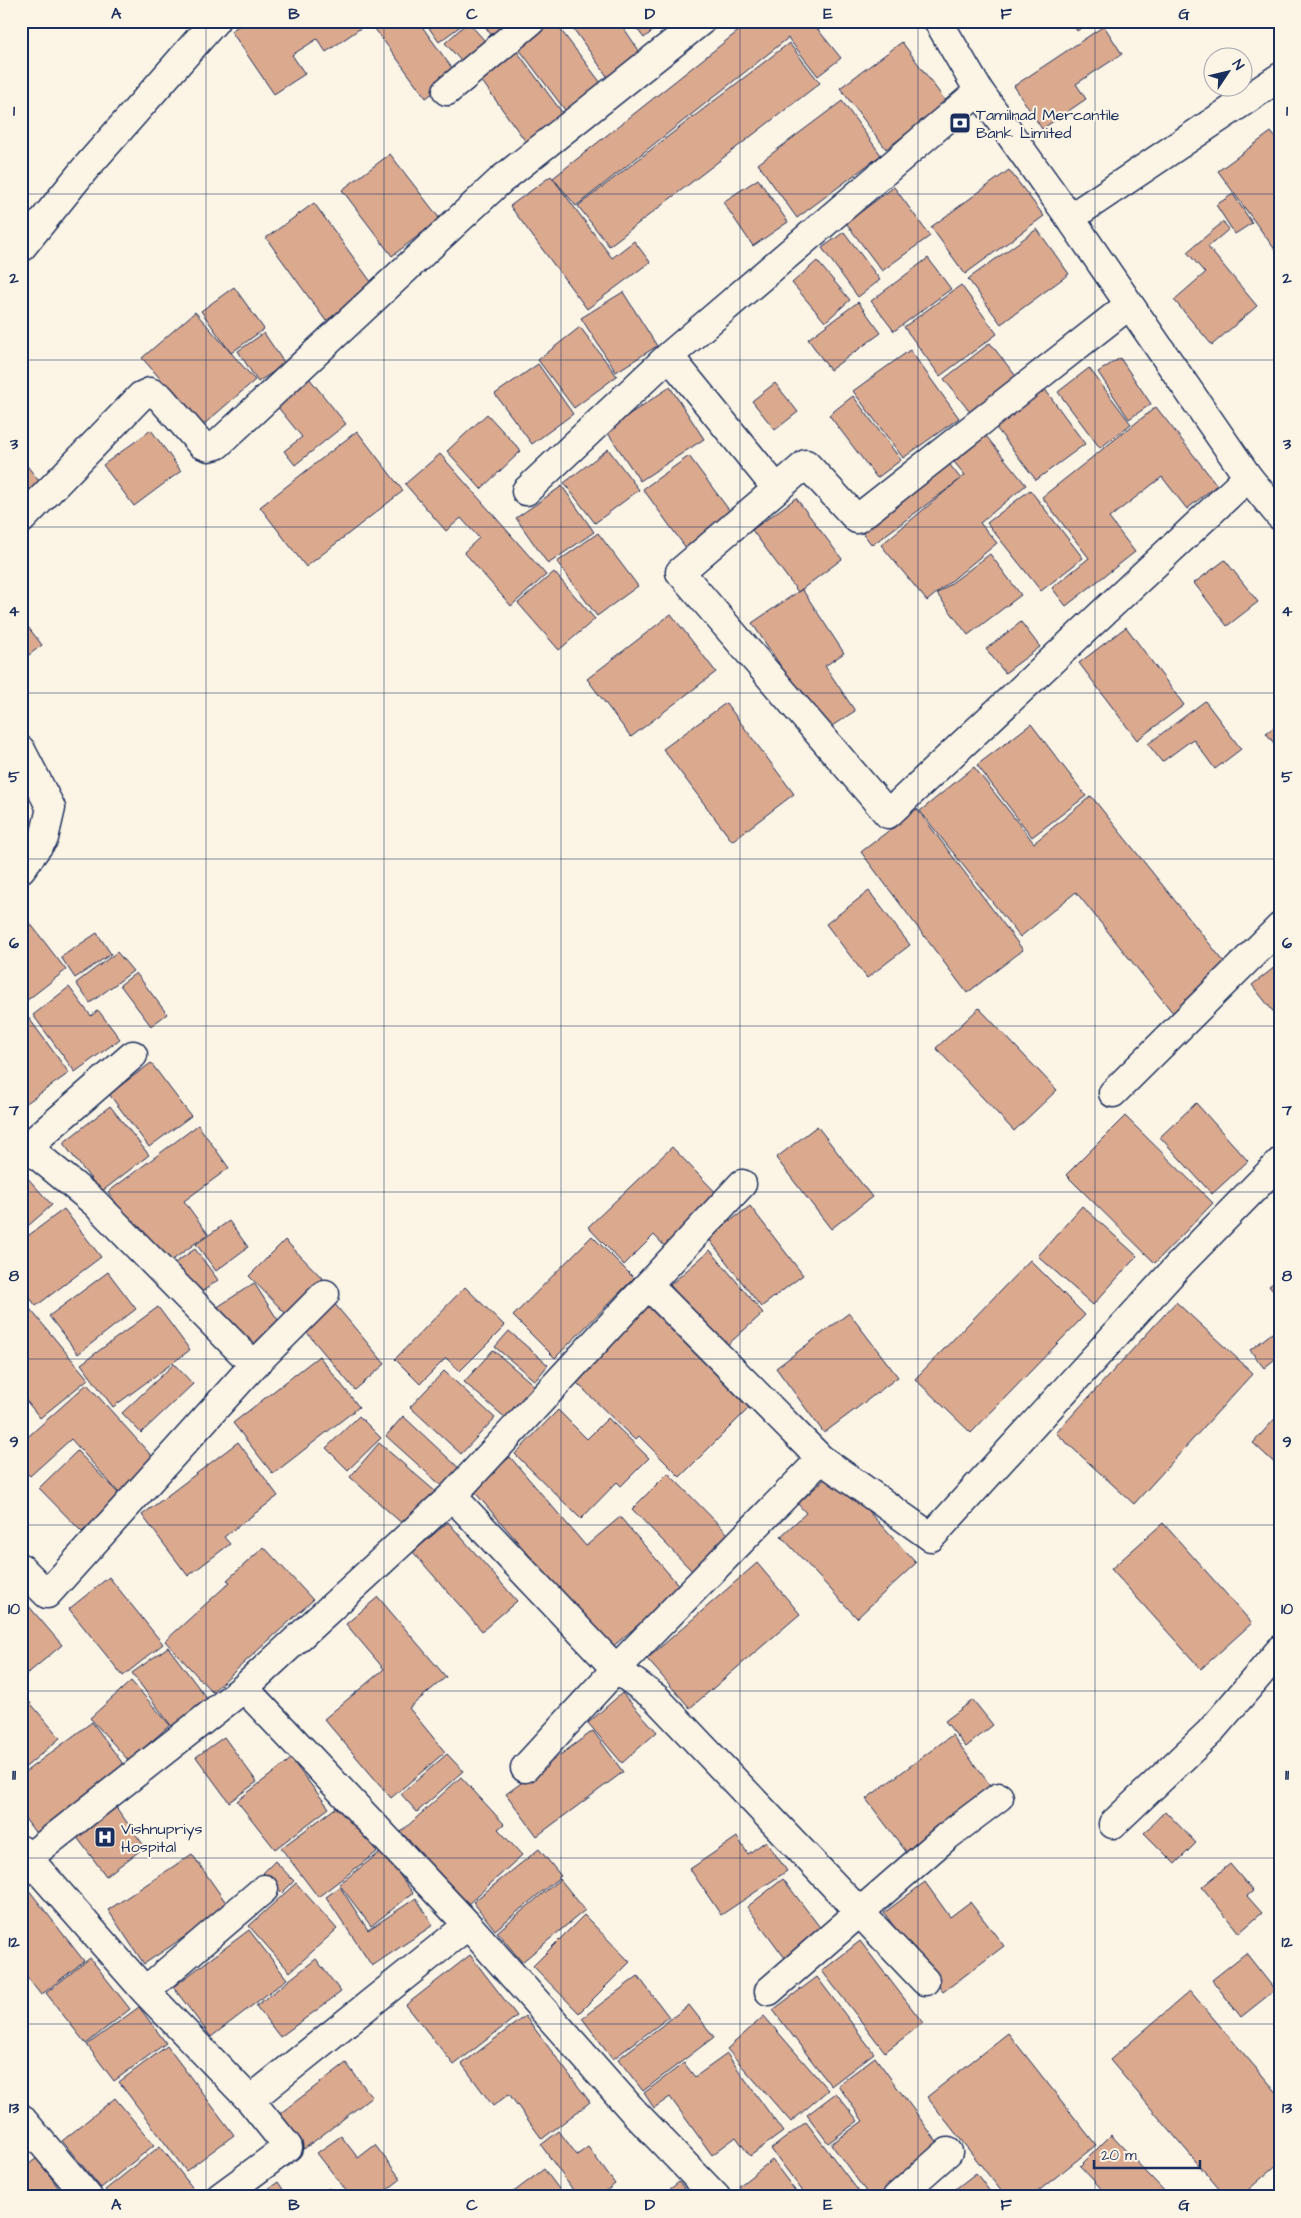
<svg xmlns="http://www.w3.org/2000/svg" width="1301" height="2218" font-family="'Architects Daughter',sans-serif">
<rect width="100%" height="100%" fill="#fcf5e5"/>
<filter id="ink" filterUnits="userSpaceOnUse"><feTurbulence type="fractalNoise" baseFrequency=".02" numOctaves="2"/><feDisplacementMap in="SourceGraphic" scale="10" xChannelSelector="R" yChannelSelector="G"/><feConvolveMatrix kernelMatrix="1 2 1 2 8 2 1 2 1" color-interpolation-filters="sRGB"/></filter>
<g filter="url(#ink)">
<path fill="#dba98e" stroke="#1b2f5e" d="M246,21H371L326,52L317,39L292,55L305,74L274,94L231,31Z
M385,21H418L457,75L426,98L375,29Z
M424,21H465L466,22L439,42Z
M481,21H513L492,36Z
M539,21H554L604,87L568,114L513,41Z
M568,21H619L642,55L609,79Z
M631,21H665L644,38Z
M751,21H811L841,58L818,76L788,38L576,206L553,178Z
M1071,21H1091L1077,31Z
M468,22L485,41L462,62L445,43Z
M1104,26L1122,54L1076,84L1086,99L1042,129L1014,86Z
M902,42L947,103L886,149L840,88Z
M789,43L820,83L609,246L578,206Z
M513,46L564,115L526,142L476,73Z
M842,101L881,155L797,218L758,164Z
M1271,132L1280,143V248L1276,251L1218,171Z
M390,154L440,219L392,256L342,190Z
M1009,170L1044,216L965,274L931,227Z
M551,176L612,258L634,241L650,262L587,309L510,206Z
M758,179L788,222L753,246L723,202Z
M894,187L930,236L882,271L846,223Z
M1233,194L1252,223L1235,234L1216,205Z
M314,203L374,286L326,321L266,238Z
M1223,222L1229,229L1208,247L1257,306L1212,345L1174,300L1205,273L1187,252Z
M1037,229L1069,274L1001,324L968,279Z
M844,232L880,280L858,297L822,248Z
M928,258L951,289L894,331L871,301Z
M817,261L850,300L825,322L792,283Z
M961,285L997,334L940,376L904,327Z
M234,287L264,329L231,353L201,311Z
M623,292L657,346L616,372L581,318Z
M858,302L881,333L830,370L808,339Z
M195,312L255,380L202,426L142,358Z
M580,327L617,376L574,408L538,360Z
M264,333L285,364L258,382L238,351Z
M990,343L1019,380L973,416L944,379Z
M910,350L959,418L903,458L853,391Z
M1120,358L1151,404L1129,419L1098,372Z
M538,364L573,414L532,444L495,394Z
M1089,368L1131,424L1100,448L1058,392Z
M305,373L346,424L295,465L284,451L302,437L272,400Z
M775,383L798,412L775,430L752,401Z
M670,387L704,439L640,481L606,430Z
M1044,388L1085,444L1036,480L994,425Z
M853,396L901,460L877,478L829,415Z
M1156,407L1217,485L1187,509L1162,477L1109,518L1135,552L1066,606L1052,588L1089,558L1042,497Z
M487,414L521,451L481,489L447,451Z
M151,430L181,471L134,506L103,465Z
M357,431L403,491L306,567L260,507Z
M986,436L1026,485L980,523L997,543L927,601L881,545L965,475L954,462Z
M608,449L639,490L595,523L564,483Z
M440,454L546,575L511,606L464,552L479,538L461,518L446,531L405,484Z
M689,456L732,514L686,548L643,489Z
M21,458L45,489L21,507Z
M946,460L961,479L872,545L858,527Z
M562,486L594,532L548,564L516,518Z
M1030,490L1083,558L1041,591L987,523Z
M796,498L842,559L798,592L752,530Z
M598,533L638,586L597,616L557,562Z
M990,554L1021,595L968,635L937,594Z
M1225,560L1258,602L1227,626L1194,583Z
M554,572L595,619L559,650L518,603Z
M802,589L844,653L825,666L855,711L824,731L752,623Z
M671,614L716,672L631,737L587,679Z
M21,618L42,645L21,661Z
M1021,622L1040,647L1005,673L986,649Z
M1126,627L1184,705L1137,740L1079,663Z
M1205,701L1241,749L1215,769L1193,739L1162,762L1148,744Z
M726,703L794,794L732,841L663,749Z
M1280,723V751L1266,733Z
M1031,724L1086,796L1032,837L977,765Z
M974,767L1034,843L1091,796L1229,968L1173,1013L1076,892L1020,937L920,811Z
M917,809L1023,950L967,993L861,852Z
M869,891L910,945L867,978L826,924Z
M23,914L66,970L21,1005V915Z
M97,933L111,954L75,978L61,957Z
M117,952L133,971L90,1003L76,983Z
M1280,963V1020L1252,985Z
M136,973L167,1014L151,1026L120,985Z
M69,987L91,1016L98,1010L120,1039L75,1072L33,1015Z
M979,1008L1057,1090L1014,1131L936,1048Z
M28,1017L69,1073L21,1107V1022Z
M151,1063L191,1116L149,1147L109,1094Z
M1196,1103L1248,1161L1212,1194L1160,1137Z
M110,1106L149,1155L101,1192L63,1143Z
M1125,1116L1213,1203L1155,1263L1066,1175Z
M198,1125L229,1168L184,1201L208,1234L163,1267L108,1192Z
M817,1126L872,1197L831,1229L776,1158Z
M672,1147L723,1200L670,1252L654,1235L624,1265L588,1227Z
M24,1174L52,1205L21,1232V1176Z
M750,1206L803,1275L761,1307L708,1238Z
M1082,1206L1137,1256L1093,1305L1038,1256Z
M64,1209L101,1257L36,1306L21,1286V1241Z
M229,1221L248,1247L216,1271L196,1244Z
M592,1236L634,1278L555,1358L513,1316Z
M285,1240L325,1281L288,1316L249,1276Z
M195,1249L218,1280L192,1299L169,1267Z
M710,1250L763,1313L724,1348L670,1285Z
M1030,1260L1085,1315L971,1433L915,1379Z
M108,1272L136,1309L78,1354L49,1316Z
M1280,1278V1300L1269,1286Z
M254,1283L285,1331L247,1356L216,1308Z
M465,1287L505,1326L460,1371L446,1358L420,1384L395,1359Z
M21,1298L88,1379L40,1418L21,1394Z
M333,1302L385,1364L355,1390L303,1328Z
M1176,1302L1253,1373L1134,1504L1056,1433Z
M651,1304L752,1405L680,1477L639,1436L635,1440L575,1381Z
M158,1307L190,1350L113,1407L81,1364Z
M849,1313L898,1377L824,1433L776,1368Z
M1280,1327V1355L1264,1368L1250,1350Z
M509,1331L548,1365L535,1381L495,1347Z
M493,1350L536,1387L508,1420L464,1382Z
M319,1356L359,1407L273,1474L233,1423Z
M174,1364L193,1384L141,1433L122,1413Z
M444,1371L495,1418L461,1454L410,1407Z
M87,1384L157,1462L120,1494L71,1439L30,1476L21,1467V1443Z
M558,1410L587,1439L608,1418L649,1458L621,1486L617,1482L581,1519L515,1454Z
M1280,1413V1468L1253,1443Z
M359,1416L381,1438L348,1470L326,1448Z
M403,1416L461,1470L444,1488L386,1436Z
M238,1442L278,1496L224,1537L230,1544L188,1576L142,1515Z
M379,1443L436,1492L406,1527L350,1477Z
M77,1451L120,1495L82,1532L39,1488Z
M510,1457L586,1546L620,1517L681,1588L610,1649L472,1489Z
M832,1472L916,1563L857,1618L781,1536L806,1513L798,1504Z
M668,1473L732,1538L695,1574L632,1509Z
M448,1522L517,1601L482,1631L413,1552Z
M1163,1523L1252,1623L1201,1669L1111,1569Z
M264,1547L313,1600L212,1692L165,1641L230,1582L227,1580Z
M757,1563L800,1614L690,1708L647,1659Z
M109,1577L163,1644L123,1676L69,1609Z
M21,1597L62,1645L21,1679Z
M378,1597L446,1677L409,1708L445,1752L391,1798L324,1719L384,1669L346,1624Z
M168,1647L208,1700L172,1727L132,1673Z
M131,1681L170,1725L129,1761L90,1718Z
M21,1692L60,1738L21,1771Z
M622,1693L657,1732L622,1763L588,1723Z
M973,1700L993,1725L966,1747L945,1721Z
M92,1722L129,1772L40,1839L21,1813V1775Z
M593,1731L623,1772L537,1836L506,1794Z
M952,1735L997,1794L911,1858L866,1799Z
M224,1737L257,1782L229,1802L196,1757Z
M447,1754L463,1771L417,1812L401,1794Z
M291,1759L329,1808L275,1849L237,1801Z
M461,1777L504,1824L498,1829L522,1855L467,1905L401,1832Z
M341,1804L377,1852L318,1897L281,1848Z
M115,1806L145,1847L106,1876L76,1836Z
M1165,1811L1196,1843L1175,1864L1144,1833Z
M737,1837L748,1854L766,1841L787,1871L721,1915L690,1869Z
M539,1849L561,1876L495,1930L473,1902Z
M382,1851L413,1893L371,1926L339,1884Z
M192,1854L229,1907L144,1964L108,1910Z
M275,1861L294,1881L282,1893L263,1873Z
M1230,1864L1253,1891L1247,1896L1262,1913L1239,1933L1202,1887Z
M560,1879L585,1910L522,1962L497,1932Z
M783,1879L822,1930L785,1958L747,1907Z
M21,1880L84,1961L41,1995L21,1969Z
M925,1882L950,1917L970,1902L1004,1946L943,1992L884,1913Z
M296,1883L337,1929L290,1972L249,1926Z
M340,1887L368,1930L416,1898L433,1925L372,1966L326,1897Z
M584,1915L630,1962L579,2013L533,1966Z
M249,1930L287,1979L211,2037L173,1987Z
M860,1941L923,2023L885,2052L822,1971Z
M1246,1953L1275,1990L1241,2017L1212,1980Z
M470,1955L517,2016L454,2065L406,2005Z
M90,1958L130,2009L86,2044L46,1993Z
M316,1959L341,1992L280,2037L256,2006Z
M638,1976L669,2017L613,2059L582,2018Z
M817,1977L874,2053L831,2086L773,2010Z
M1190,1991L1280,2096V2162L1240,2197H1226L1110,2060Z
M689,2005L714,2037L643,2091L618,2059Z
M139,2007L166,2043L114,2081L87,2045Z
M525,2016L590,2102L542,2139L509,2094L493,2106L462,2064Z
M764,2016L828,2090L791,2122L727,2049Z
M1008,2033L1096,2145L1031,2197H1006L927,2097Z
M167,2046L234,2135L186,2171L119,2082Z
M727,2054L783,2132L750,2156L736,2137L712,2155L670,2097L654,2108L644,2093L684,2063L695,2077Z
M875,2057L943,2150L878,2197H870L831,2144L863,2121L838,2085Z
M346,2063L372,2097L304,2149L278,2115Z
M836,2093L858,2121L828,2143L807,2115Z
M115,2098L154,2145L101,2188L62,2141Z
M806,2122L863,2197H807L771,2149Z
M559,2131L577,2155L588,2147L615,2184L599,2197H578L541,2145Z
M1111,2135L1170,2197H1109L1080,2166Z
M341,2136L358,2158L375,2145L401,2179L378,2197H351L317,2153Z
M160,2146L195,2191L188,2197H110L105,2190Z
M37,2158L65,2197H21V2170Z
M772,2160L800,2197H747L739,2186Z
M544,2169L565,2197H507Z
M976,2173L994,2197H945Z
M278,2182L288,2197H257Z
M679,2182L691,2197H660Z
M329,2188L334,2197H317Z"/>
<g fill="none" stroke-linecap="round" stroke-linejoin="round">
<g stroke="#1b2f5e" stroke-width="31">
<path id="minor" d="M447,91L531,21
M1070,218L1280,77
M21,248L84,170L215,21
M1129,305L857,519L806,464L680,572L888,814L1248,477
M669,356L777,489
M526,491L669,356L979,91
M21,520L141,396L150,392L160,397L201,444L209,447L217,445L501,180L701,21
M21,750L51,808L44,838L21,869
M1113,1093L1280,927
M21,1142L94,1202L254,1365L325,1294
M27,1147L133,1055
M649,1286L821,1459
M452,1496L616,1669L656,1698L925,1981
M21,1568L47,1594L254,1365
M244,1688L468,1925L634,2112L716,2197
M525,1768L616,1669L821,1459L931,1537L1180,1264L1280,1162
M1113,1824L1209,1733L1280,1650
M21,1850L145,1991L250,2100L288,2147L220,2197
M28,1858L244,1688L452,1496L742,1184
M145,1991L264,1889
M769,1991L946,1837L999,1797
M250,2100L468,1925
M21,2118L88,2197
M897,2197L948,2152"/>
</g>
<g stroke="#1b2f5e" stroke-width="31">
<path id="secondary" d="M938,21L979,91L1070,218L1248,477L1280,516"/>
</g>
<use href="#minor" stroke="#fcf5e5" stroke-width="28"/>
<use href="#secondary" stroke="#fcf5e5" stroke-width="28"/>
</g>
</g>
<path fill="none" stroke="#1b2f5e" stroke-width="1" stroke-opacity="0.55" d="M206,21V2197M384,21V2197M561,21V2197M740,21V2197M918,21V2197M1095,21V2197M21,194H1280M21,360H1280M21,527H1280M21,693H1280M21,859H1280M21,1026H1280M21,1192H1280M21,1359H1280M21,1525H1280M21,1691H1280M21,1858H1280M21,2024H1280"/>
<defs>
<g id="bank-square" transform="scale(1.125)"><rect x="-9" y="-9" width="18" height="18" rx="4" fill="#1b2f5e" stroke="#fcf5e5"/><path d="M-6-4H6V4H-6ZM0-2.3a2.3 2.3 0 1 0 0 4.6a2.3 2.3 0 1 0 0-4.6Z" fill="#fff"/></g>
<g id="hospital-square" transform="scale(1.125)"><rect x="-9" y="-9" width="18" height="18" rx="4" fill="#1b2f5e" stroke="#fcf5e5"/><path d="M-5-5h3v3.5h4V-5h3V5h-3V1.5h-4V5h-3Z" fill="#fff"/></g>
</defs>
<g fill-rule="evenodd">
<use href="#bank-square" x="960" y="123"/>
<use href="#hospital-square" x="105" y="1837"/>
</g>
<g text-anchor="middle" stroke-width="4" stroke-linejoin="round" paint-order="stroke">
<g font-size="16" fill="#1b2f5e" stroke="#fcf5e5" text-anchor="start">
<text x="976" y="120">Tamilnad Mercantile<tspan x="976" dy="18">Bank Limited</tspan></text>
<text x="121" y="1834">Vishnupriys<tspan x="121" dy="18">Hospital</tspan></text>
</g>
</g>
<rect width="1301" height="2218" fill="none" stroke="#fcf5e5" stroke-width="55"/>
<g transform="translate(1228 72) rotate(55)"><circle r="24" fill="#fcf5e5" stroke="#a2a6af"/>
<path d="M0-4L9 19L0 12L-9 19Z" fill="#1b2f5e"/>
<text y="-8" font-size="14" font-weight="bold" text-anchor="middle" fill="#1b2f5e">N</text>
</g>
<path d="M1094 2160v8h106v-8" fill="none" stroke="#1b2f5e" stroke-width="2.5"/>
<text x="1101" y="2160" font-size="15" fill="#1b2f5e" stroke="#fcf5e5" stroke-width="4" paint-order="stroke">20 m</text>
<rect x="28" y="28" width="1246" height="2162" fill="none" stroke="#1b2f5e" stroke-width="2"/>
<g font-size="16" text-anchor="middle" font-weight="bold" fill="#1b2f5e">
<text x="116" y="19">A</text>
<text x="294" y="19">B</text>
<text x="472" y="19">C</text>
<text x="650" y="19">D</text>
<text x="828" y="19">E</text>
<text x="1006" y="19">F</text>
<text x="1184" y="19">G</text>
<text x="14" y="116">1</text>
<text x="1287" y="116">1</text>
<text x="14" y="283">2</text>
<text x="1287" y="283">2</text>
<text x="14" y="449">3</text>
<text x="1287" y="449">3</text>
<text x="14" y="616">4</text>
<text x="1287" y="616">4</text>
<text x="14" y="782">5</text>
<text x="1287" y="782">5</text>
<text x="14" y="948">6</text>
<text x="1287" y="948">6</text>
<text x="14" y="1115">7</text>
<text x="1287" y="1115">7</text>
<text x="14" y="1281">8</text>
<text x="1287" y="1281">8</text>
<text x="14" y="1447">9</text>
<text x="1287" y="1447">9</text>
<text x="14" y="1614">10</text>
<text x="1287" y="1614">10</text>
<text x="14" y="1780">11</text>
<text x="1287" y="1780">11</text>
<text x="14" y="1947">12</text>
<text x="1287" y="1947">12</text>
<text x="14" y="2113">13</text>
<text x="1287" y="2113">13</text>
<text x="116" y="2210">A</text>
<text x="294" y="2210">B</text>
<text x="472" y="2210">C</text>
<text x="650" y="2210">D</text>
<text x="828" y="2210">E</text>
<text x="1006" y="2210">F</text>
<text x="1184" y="2210">G</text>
</g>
</svg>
